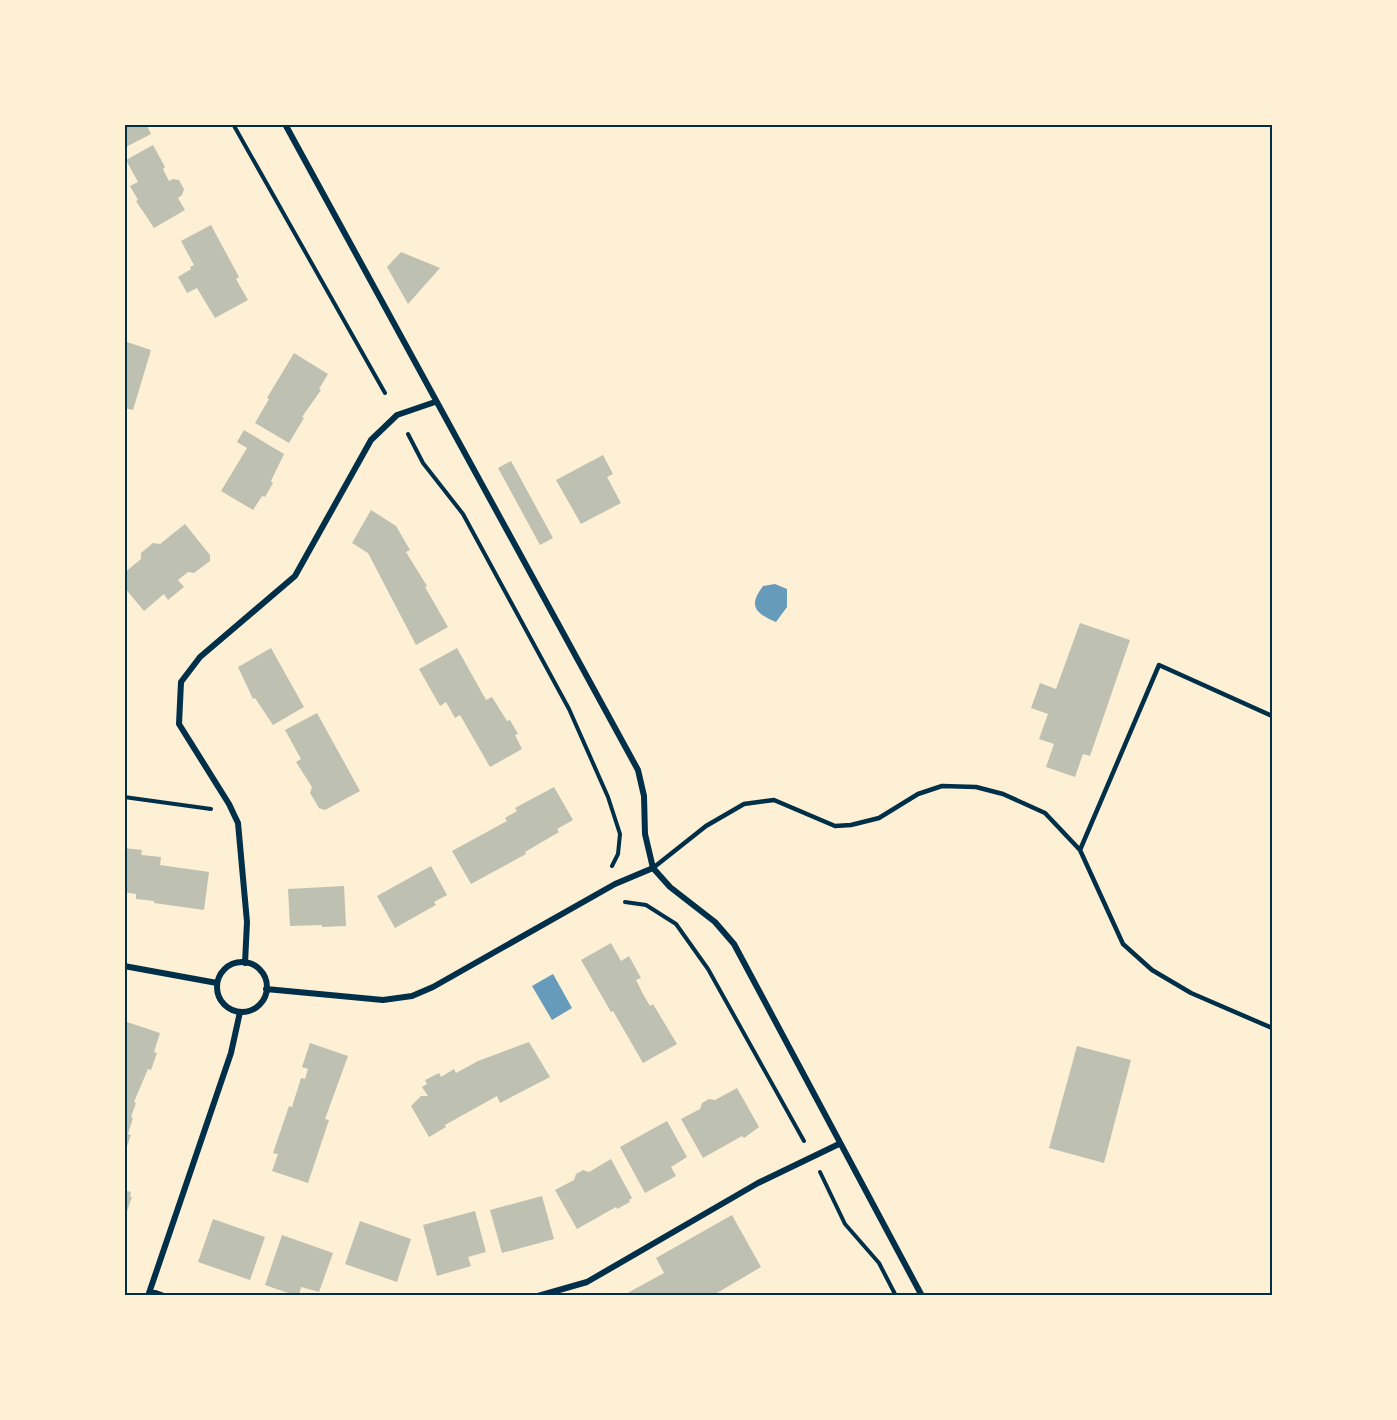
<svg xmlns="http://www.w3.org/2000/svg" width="1397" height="1420" font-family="Signika,sans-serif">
<rect width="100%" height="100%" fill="#fdf0d5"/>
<path fill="#669bbc" d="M775,584L787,589V607L776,622C755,613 748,606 763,586Z
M553,974L572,1008L552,1020L532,986Z"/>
<path fill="#bec0b2" d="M124,124H146L151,134L124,148Z
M153,145L165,167L163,169L169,181L173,179L179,180L184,189L182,195L178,198L185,210L154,228L136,201L138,200L130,186L138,182L126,160Z
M211,225L239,277L236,279L248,300L215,318L197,288L187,293L178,277L191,269L190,267L194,265L181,241Z
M401,252L440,268L408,304L387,267Z
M124,341L151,350L133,410L124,408Z
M294,353L328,374L319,389L321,390L302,417L304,418L289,443L255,423L269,399L267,398Z
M244,430L284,454L271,481L273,483L265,497L262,496L253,510L221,491L247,448L237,442Z
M603,455L613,474L607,477L621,503L581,524L556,480Z
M511,461L553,538L540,545L498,468Z
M371,510L396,526L410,550L406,552L427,586L425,587L448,627L416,645L368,553L352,543Z
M185,524L210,555V561L194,573L188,572L178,580L184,587L168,600L164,594L144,611L124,587V573L141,559V553L153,543L160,544Z
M1080,623L1130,640L1090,756L1083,754L1075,777L1046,767L1054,744L1039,739L1048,714L1031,708L1040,683L1056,689Z
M271,648L304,707L273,725L255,698L253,699L238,667Z
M457,648L486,700L492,697L507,721L510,720L518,734L515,735L522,749L490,767L460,715L455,718L446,702L440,706L419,669Z
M317,713L360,791L325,810L319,808L310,793L312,787L296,762L301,759L285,730Z
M554,787L573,820L557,829L559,832L525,852L526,854L471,884L452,851L507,821L505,818L517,811L515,808Z
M124,848L142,850L141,855L161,857L160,865L209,872L204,910L154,903V901L136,899V894L124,892Z
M431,866L447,895L434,902L436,905L395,928L377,896Z
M344,886L346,926L322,927V925L290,926L288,889Z
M611,943L621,961L629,956L641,978L636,980L643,994L650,1006L653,1004L677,1044L643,1063L613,1011L611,1012L581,960Z
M124,1021L160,1033L154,1052L157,1053L151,1070L148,1069L134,1102L136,1103L131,1117L133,1118L128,1134L131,1135L125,1152Z
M529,1042L550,1077L500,1103L497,1096L445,1125L446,1127L429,1137L411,1106L421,1096H428L422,1087L427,1084L425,1080L439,1073L441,1077L454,1069L456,1073L478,1061Z
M310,1043L348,1056L325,1119L329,1120L308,1183L272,1171L278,1154L273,1153L289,1106L292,1107L301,1078L305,1079L308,1069L302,1067Z
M1077,1046L1131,1060L1104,1163L1049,1148Z
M737,1088L759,1127L744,1138L742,1136L703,1158L681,1119L700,1109L702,1103L709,1099L715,1100Z
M667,1121L687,1157L671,1167L676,1176L645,1193L620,1147Z
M611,1159L632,1198L629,1200L630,1202L617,1209L616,1207L577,1229L555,1190L574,1180L576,1174L583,1170L589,1172Z
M124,1190L131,1192L130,1197H132L127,1211L124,1210Z
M542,1196L554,1239L502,1253L490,1210Z
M475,1211L486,1252L468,1257L471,1266L437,1276L423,1225Z
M732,1215L761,1267L712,1296H622L664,1273L656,1258Z
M213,1219L265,1237L250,1280L198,1262Z
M360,1221L411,1239L397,1282L345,1264Z
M282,1235L333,1253L319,1292L301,1287L299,1296H297L265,1285Z"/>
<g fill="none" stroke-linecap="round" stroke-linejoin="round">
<path stroke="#003049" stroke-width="4" d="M233,124L385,393
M408,434L423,463L463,514L569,709L608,797L620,834L618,854L612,866
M124,797L211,809
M625,902L646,905L676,924L708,969L804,1141
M820,1172L845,1224L879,1263L896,1296"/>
<path stroke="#003049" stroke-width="4.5" d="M1272,716L1159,665L1080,850L1123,944L1152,970L1191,993L1272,1028
M653,868L706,826L744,804L774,800L835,826L851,825L879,818L918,794L942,786L976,787L1003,794L1045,813L1080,850"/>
<path stroke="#003049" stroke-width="6" d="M285,124L638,770L644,796L645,834L653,868L670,887L715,922L734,944L922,1296
M217 987a25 25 0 1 1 50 0a25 25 0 1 1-50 0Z
M245,963L247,922L238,823L229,804L179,724L181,682L200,657L295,576L371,440L397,415L435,402
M124,966L217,983
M266,989L383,1000L412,996L433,987L615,884L653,868
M150,1291L164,1296
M148,1296L231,1053L240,1012
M538,1296L587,1282L758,1183L839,1144"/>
</g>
<rect width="1397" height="1420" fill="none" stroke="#fdf0d5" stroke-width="252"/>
<rect x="126" y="126" width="1145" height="1168" fill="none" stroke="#003049" stroke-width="2"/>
</svg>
